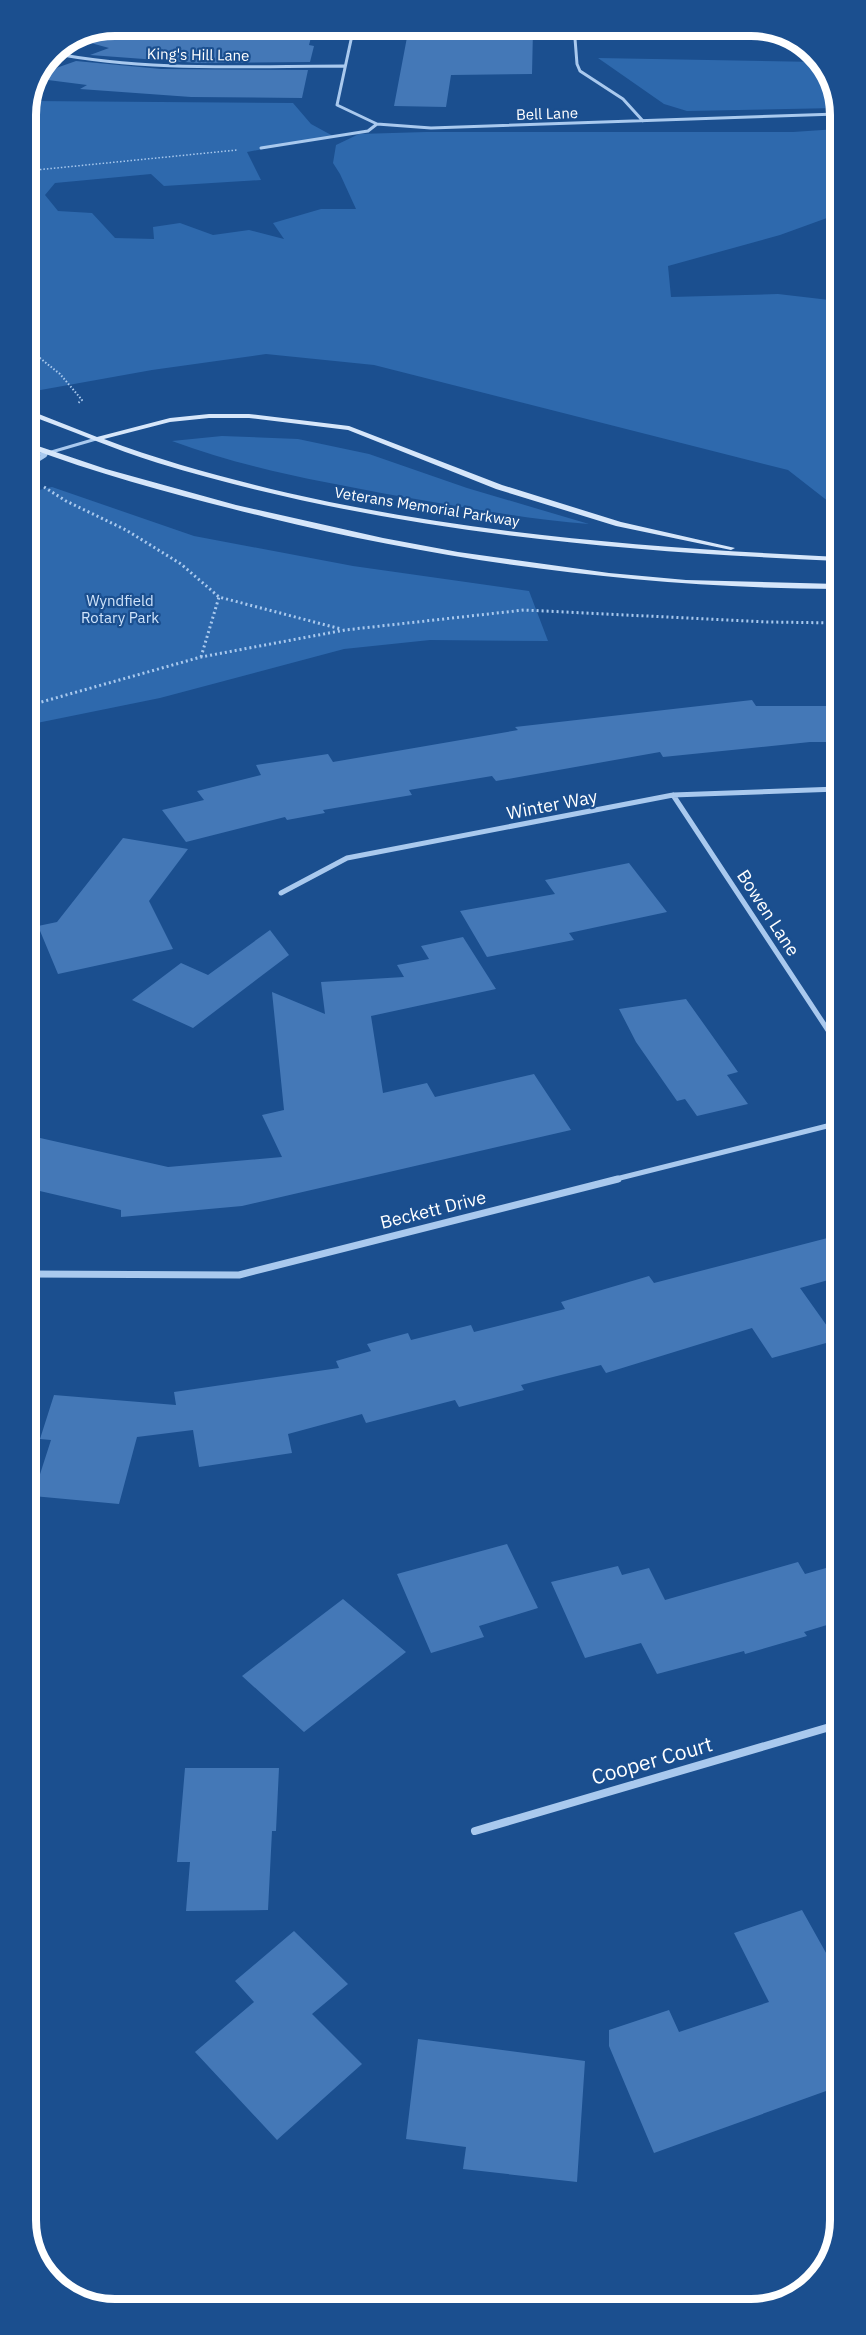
<svg xmlns="http://www.w3.org/2000/svg" width="866" height="2335" font-family="'IBM Plex Sans',sans-serif">
<rect width="100%" height="100%" fill="#1b4f8f"/>
<path fill="#2e69ad" d="M598,58L819,62L837,92V108L687,111L664,104Z
M30,101L293,103L311,124L333,136L247,152L261,180L164,186L151,174L55,183L45,195L58,211L92,213L115,238L154,239L153,227L180,223L213,235L249,230L284,239L273,223L321,209H356L340,174L333,163L336,145L359,134L426,132H793L837,129L838,214L780,235L668,266L671,297L778,294L838,301V509L788,470L374,365L266,354L152,370L35,391L26,384V110Z
M222,436L298,439L369,454L467,488L589,524C525,519 462,507 398,496C322,482 244,468 172,441Z
M52,487L194,536L353,566L529,591L548,641L430,640L344,649L160,698L27,725L26,493Z"/>
<path fill="#4478b7" d="M115,26H314L309,45L314,46L310,62L198,63L90,55L109,48L80,40Z
M415,26L519,28V30H533L532,74L451,75L446,107L394,106L408,32H414Z
M76,61L161,69L308,70L302,98L191,97L80,89L87,85L40,79L42,73Z
M752,700L756,706H838V742H810L663,757L660,752L496,781L492,776L409,790L412,795L323,810L325,813L287,820L285,817L186,842L162,810L204,800L197,791L261,775L256,765L328,754L333,762L518,730L515,727Z
M123,838L188,849L149,901L173,949L58,974L38,926L57,922Z
M629,863L667,912L569,933L574,940L487,957L460,911L555,894L545,880Z
M270,930L289,955L193,1028L132,1000L181,963L208,975Z
M463,937L496,989L371,1016L383,1093L427,1083L435,1097L534,1074L571,1130L242,1206L121,1217V1210L27,1188V1135L168,1167L282,1157L262,1115L284,1110L272,992L325,1014L321,982L404,977L397,965L429,959L421,946Z
M686,999L738,1072L727,1075L748,1104L697,1116L685,1099L677,1101L636,1042L619,1009Z
M839,1235V1277L800,1288L837,1340L772,1358L752,1328L606,1373L601,1365L521,1385L524,1390L459,1407L455,1400L366,1423L362,1414L288,1434L292,1453L199,1467L193,1430L137,1437L119,1504L33,1496L51,1440L40,1439L54,1395L176,1405L174,1392L339,1368L336,1361L371,1351L367,1344L408,1333L411,1340L471,1325L474,1332L565,1309L561,1302L649,1276L654,1283Z
M507,1544L538,1608L479,1626L484,1637L431,1653L397,1574Z
M798,1562L805,1574L840,1564V1621L804,1632L807,1636L745,1654L744,1651L657,1674L641,1643L585,1658L551,1582L618,1566L622,1575L649,1568L665,1600Z
M343,1599L406,1652L304,1732L242,1676Z
M185,1768H279L276,1831H272L268,1910L186,1911L190,1862H177Z
M802,1910L830,1960L840,1957V2086L654,2153L609,2046V2030L669,2010L679,2032L769,2002L734,1933Z
M294,1931L348,1984L312,2014L362,2064L277,2140L195,2052L254,2002L235,1981Z
M418,2039L585,2061L577,2182L463,2169L466,2147L406,2139Z"/>
<g fill="none" stroke-linecap="round" stroke-linejoin="round">
<path stroke="#a9c9ee" stroke-width="1.5" stroke-dasharray="1.5 2" stroke-linecap="butt" d="M26,171L237,150"/>
<path stroke="#a9c9ee" stroke-width="2" stroke-dasharray="1.5 2" stroke-linecap="butt" d="M26,347L60,374L82,400L77,404"/>
<path stroke="#a9c9ee" stroke-width="3" stroke-dasharray="2 3" stroke-linecap="butt" d="M44,487L66,501L126,530L181,564L219,597L341,629
M201,657L219,597
M27,706L201,657L345,630L524,610L768,622L838,623"/>
<path stroke="#a9c9ee" stroke-width="3" d="M354,26L337,105L377,124L431,128L837,114
M574,26L577,64L580,71L623,99L643,121
M52,53C148,72 247,66 344,66
M261,148L368,131L377,124
M26,455L48,453L96,439"/>
<path stroke="#a9c9ee" stroke-width="4.5" d="M26,455L36,454
M26,467L45,455"/>
<path stroke="#a9c9ee" stroke-width="5" d="M673,795L839,1047
M281,893L347,858L673,795L838,789
M612,1180L839,1123"/>
<path stroke="#a9c9ee" stroke-width="7" d="M27,1274L239,1275L618,1179"/>
<path stroke="#a9c9ee" stroke-width="8" d="M475,1831L840,1724"/>
<path fill="#d6e6fa" fill-rule="evenodd" d="M26,409L97,437L170,418L209,414H249L349,426L502,485L621,522L735,548L731,550L616,526L496,489L348,430L249,418H209L170,422L104,439C164,462 226,478 288,493C468,534 653,548 838,557V561C608,551 378,530 158,463C113,449 70,430 26,414Z
M26,442L106,469L236,505L383,538L458,552L609,573L686,580L838,584V589C644,588 453,563 265,517C184,497 104,476 26,447Z"/>
</g>
<g text-anchor="middle" stroke-width="4.5" stroke-linejoin="round" paint-order="stroke">
<g font-size="15" fill="#fff" stroke="#1b4f8f">
<text transform="translate(198 55) rotate(1)" y="5">King's Hill Lane</text>
<text transform="translate(547 114) rotate(-2)" y="5">Bell Lane</text>
<text transform="translate(427 507) rotate(9)" y="5">Veterans Memorial Parkway</text>
</g>
<g font-size="15" fill="#cfe3fa" stroke="#1b4f8f">
<text x="120" y="606">Wyndfield<tspan x="120" dy="17">Rotary Park</tspan></text>
</g>
<g font-size="18" fill="#fff" stroke="#1b4f8f">
<text transform="translate(552 805) rotate(-11)" y="6">Winter Way</text>
<text transform="translate(768 913) rotate(57)" y="6">Bowen Lane</text>
<text transform="translate(433 1210) rotate(-14)" y="6">Beckett Drive</text>
</g>
<g font-size="21" fill="#fff" stroke="#1b4f8f">
<text transform="translate(652 1761) rotate(-16)" y="7">Cooper Court</text>
</g>
</g>
<path d="M0 0H866V2335H0ZM115 36H751A79 79 0 0 1 830 115V2220A79 79 0 0 1 751 2299H115A79 79 0 0 1 36 2220V115A79 79 0 0 1 115 36Z" fill="#1b4f8f" fill-rule="evenodd"/>
<path fill="none" stroke="#fff" stroke-width="8" d="M115 36H751A79 79 0 0 1 830 115V2220A79 79 0 0 1 751 2299H115A79 79 0 0 1 36 2220V115A79 79 0 0 1 115 36Z"/>
</svg>
